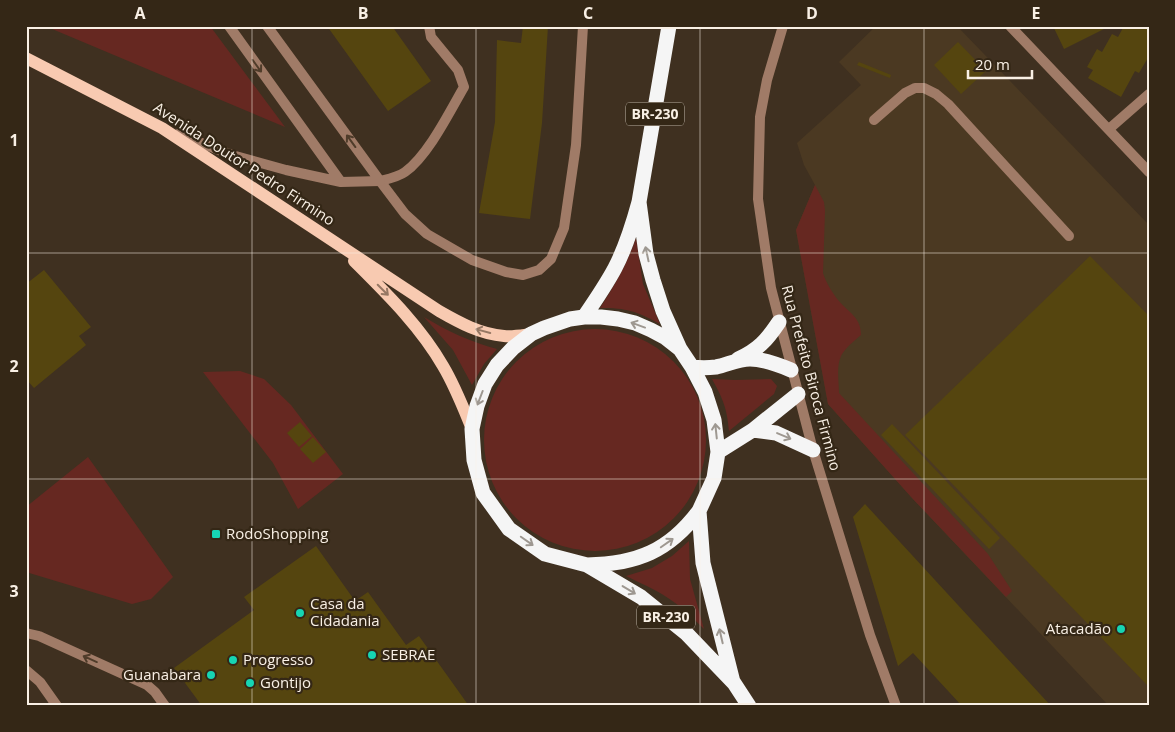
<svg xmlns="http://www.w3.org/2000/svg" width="1175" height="732" font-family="'Open Sans',sans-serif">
<rect width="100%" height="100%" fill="#3f3020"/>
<path fill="#4b3922" d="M876,26H957L1149,225V706H1109L912,498L828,404L796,230L815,185L804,165L797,143L861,85L839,62Z"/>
<path fill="#662821" d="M45,26H210L285,127Z
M815,185L824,202L825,211L823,273C826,283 832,292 838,300C849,313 861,317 861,335C854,341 845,348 841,356C836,367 839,382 839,393L988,554L1012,591L1006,597L912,498L828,404L796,230Z
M636,238L643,284L660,324C636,311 627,308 600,308C615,285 627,264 636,238Z
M424,317C447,331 471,342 497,349L484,364L472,385L453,350Z
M484 440a111 111 0 1 1 222 0a111 111 0 1 1-222 0Z
M240,371L264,379L291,405L343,474L298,509L273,463L203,372Z
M712,379L735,380L771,379L777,386L774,394L729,431C727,408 723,399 712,379Z
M88,457L173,577L151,599L132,604L26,572V507Z
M689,541L690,579L704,629C693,618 682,607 668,598C655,589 640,583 626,576L652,568L672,556Z"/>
<path fill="#55450f" d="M327,26H392L431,81L388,111Z
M523,26H548L542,123L530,219L479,213L495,122L497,40L521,43Z
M1053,26H1110L1064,49Z
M1124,26H1149V56L1139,73L1135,71L1121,97L1088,78L1093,70L1087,67L1097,49L1102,52L1112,34L1118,37Z
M958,42L986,71L961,94L934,65Z
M859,62L891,75L890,78L857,65Z
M1090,256L1149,316V687L905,435Z
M44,270L91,327L79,336L86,345L34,388L26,379V284Z
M300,422L312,436L299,447L287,433Z
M892,424L1000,538L989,549L881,435Z
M313,437L326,452L313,463L300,449Z
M865,504L1051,706H962L913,653L898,666L853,517Z
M316,546L355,601L368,592L406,645L419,636L469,706H202L174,668L254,610L244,597Z"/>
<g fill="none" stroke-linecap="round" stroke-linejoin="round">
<path stroke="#a07b67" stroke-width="10" d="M429,26L431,37L458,70L464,87C450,111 428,156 405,172C398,177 388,179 380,181L405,214L427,234L472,260L506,272L523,275L539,270L551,259L564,228L576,145L583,26
M874,120L905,93L915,88H924L936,94L948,104L1069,236
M26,633L39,636L147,685L155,692L165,706
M26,670L40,682L57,706"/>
<path stroke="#a07b67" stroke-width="10" d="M229,26L341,182
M267,26L380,181
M783,26L767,80L760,117L758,199L771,288L813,450L870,635L896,706
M1010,26L1149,172
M1109,129L1149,94
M178,134L232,155L286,170L341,182L380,181"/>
<path stroke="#f8cab1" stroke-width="12" d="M26,58L162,128L439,311C460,323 480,334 504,336C513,337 523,335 531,334
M354,261C386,293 420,326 443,366C455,386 463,407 472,429"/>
<path stroke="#f5f5f5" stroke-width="15" d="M639,202L646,254L653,280L663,311L680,349L692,367L705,392L714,420L718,452L714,478L699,511L703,563L733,682
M584,317C595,301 606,285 615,268C626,247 633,224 639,202L669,26
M680,349L666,338L651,330L635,323L618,319L601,317H584L570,319L544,328L531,334L513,348L497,365L485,384L477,406L472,429L474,460L483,493L509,529L545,554L587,565L641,597L687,634L734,683L749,706
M738,359C758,350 767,340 779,322
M692,367C700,368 708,368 716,367C727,365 738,359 750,359C764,359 779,365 791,370
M753,430L776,433L813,450
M718,452L753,430L798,394
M587,565C637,564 669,551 699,511"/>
</g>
<defs><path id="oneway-shaft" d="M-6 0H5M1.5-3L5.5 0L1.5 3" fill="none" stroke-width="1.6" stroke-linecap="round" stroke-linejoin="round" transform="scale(1.25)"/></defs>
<g stroke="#4f3c2a">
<use href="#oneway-shaft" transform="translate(257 66) rotate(54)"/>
<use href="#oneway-shaft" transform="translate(351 141) rotate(-126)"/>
<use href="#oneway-shaft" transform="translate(90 659) rotate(-156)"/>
</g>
<g stroke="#9e9891">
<use href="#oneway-shaft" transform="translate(647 254) rotate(-102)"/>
<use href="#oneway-shaft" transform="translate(638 325) rotate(-160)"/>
<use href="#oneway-shaft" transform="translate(480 398) rotate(111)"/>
<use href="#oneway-shaft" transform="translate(716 431) rotate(-96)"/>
<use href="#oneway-shaft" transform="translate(784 436) rotate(23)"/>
<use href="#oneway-shaft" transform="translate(527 541) rotate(35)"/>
<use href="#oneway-shaft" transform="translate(667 543) rotate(-35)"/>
<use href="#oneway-shaft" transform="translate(629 590) rotate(31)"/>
<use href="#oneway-shaft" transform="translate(721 636) rotate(-103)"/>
</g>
<g stroke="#967864">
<use href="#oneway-shaft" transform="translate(383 290) rotate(45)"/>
<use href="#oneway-shaft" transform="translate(483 331) rotate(-165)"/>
</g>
<path fill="none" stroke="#f9f0e5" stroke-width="1" stroke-opacity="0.55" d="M252,26V706M476,26V706M700,26V706M924,26V706M26,253H1149M26,479H1149"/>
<g fill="#16d5b3" stroke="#342716" stroke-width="2">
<rect x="211" y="529" width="10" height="10" rx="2.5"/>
<circle cx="300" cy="613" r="5"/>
<circle cx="1121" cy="629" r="5"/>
<circle cx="372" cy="655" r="5"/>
<circle cx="233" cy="660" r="5"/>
<circle cx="211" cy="675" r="5"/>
<circle cx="250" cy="683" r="5"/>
</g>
<g text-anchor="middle" stroke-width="4.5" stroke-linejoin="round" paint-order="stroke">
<g fill="#342716" stroke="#beb4a7" stroke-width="1">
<rect x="626" y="102.5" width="58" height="23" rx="4"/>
<rect x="637" y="605.5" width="58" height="23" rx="4"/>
</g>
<g font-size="14" font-weight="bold" fill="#f9f0e5">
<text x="655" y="119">BR-230</text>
<text x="666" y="622">BR-230</text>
</g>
<g font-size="15" fill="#f9f0e5" stroke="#342716">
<text transform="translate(244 164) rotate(33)" y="5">Avenida Doutor Pedro Firmino</text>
<text transform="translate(811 378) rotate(75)" y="5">Rua Prefeito Biroca Firmino</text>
</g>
<g font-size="15" fill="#f9f0e5" stroke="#342716" text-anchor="start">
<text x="226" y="539">RodoShopping</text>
<text x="310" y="609">Casa da<tspan x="310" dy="17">Cidadania</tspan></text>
<text x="1111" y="634" text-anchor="end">Atacadão</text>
<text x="382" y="660">SEBRAE</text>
<text x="243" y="665">Progresso</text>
<text x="201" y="680" text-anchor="end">Guanabara</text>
<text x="260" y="688">Gontijo</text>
</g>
</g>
<rect width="1175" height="732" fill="none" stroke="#342716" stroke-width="55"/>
<path d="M968 70v8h64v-8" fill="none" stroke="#f9f0e5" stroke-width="2.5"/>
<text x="975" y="70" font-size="15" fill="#f9f0e5" stroke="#342716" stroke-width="4" paint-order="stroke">20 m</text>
<rect x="28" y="28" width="1120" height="676" fill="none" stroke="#f9f0e5" stroke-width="2"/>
<g font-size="16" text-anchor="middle" font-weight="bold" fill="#f9f0e5">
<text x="140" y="19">A</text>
<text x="363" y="19">B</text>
<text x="588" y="19">C</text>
<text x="812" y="19">D</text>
<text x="1036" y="19">E</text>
<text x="14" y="146">1</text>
<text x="14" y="372">2</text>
<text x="14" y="597">3</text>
</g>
</svg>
